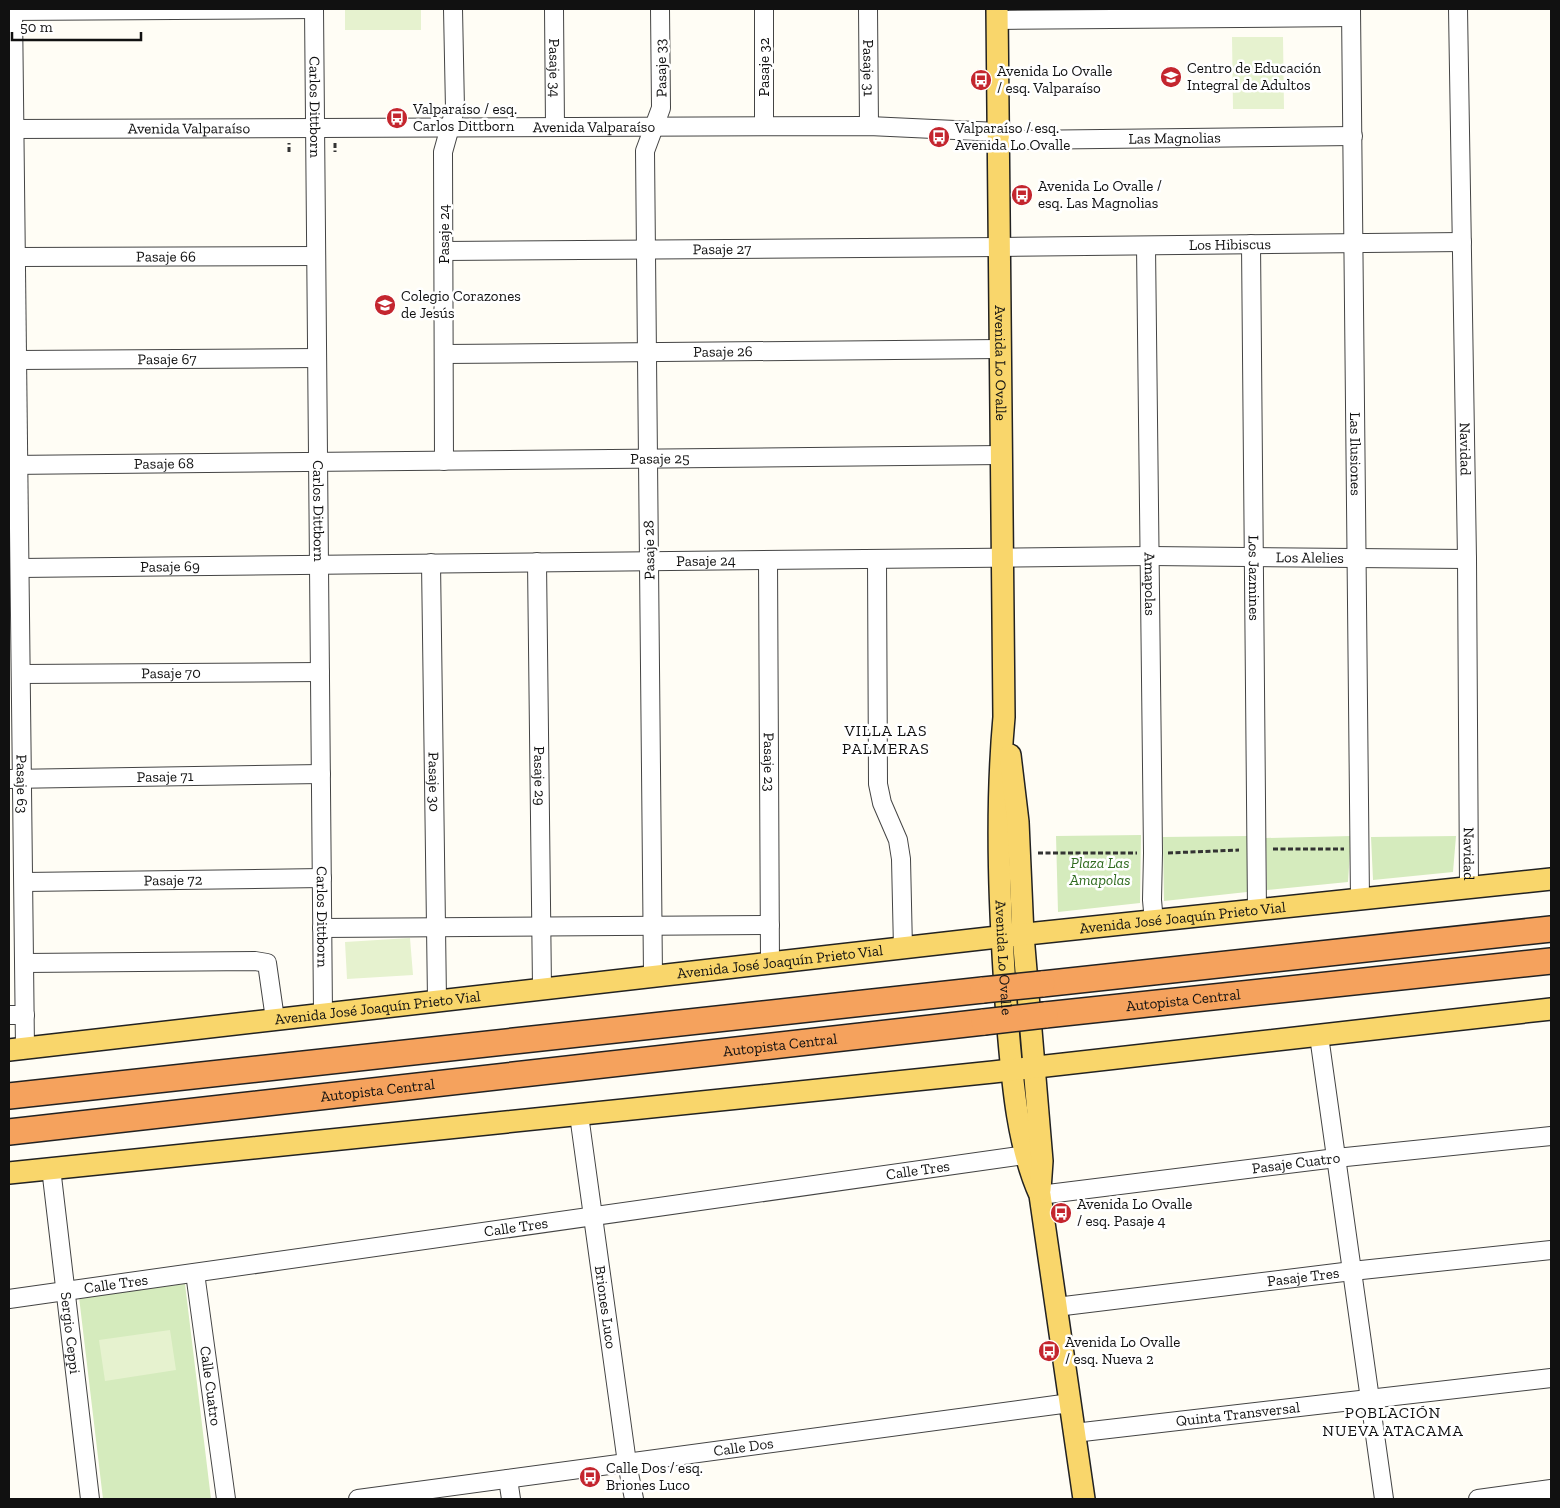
<svg xmlns="http://www.w3.org/2000/svg" width="1560" height="1508" font-family="'Zilla Slab',serif">
<rect width="100%" height="100%" fill="#fffdf5"/>
<path fill="#d5ebbd" d="M1141,835L1140,903L1058,912L1056,836Z
M1248,836L1247,892L1164,901L1163,837Z
M1351,836L1348,882L1267,890L1266,838Z
M1456,836L1453,872L1373,880L1371,837Z
M185,1284L211,1499H103L79,1297Z"/>
<path fill="#e6f2cf" d="M345,9H421V30H345Z
M1232,37H1283L1284,109H1233Z
M410,938L413,975L347,979L345,942Z
M170,1330L176,1370L105,1381L99,1340Z"/>
<g fill="none" stroke-linecap="round" stroke-linejoin="round">
<g stroke="#444" stroke-width="20">
<g id="minor">
<path id="s1" d="M13,9L25,1048"/>
<path id="s2" d="M314,9L323,1013"/>
<path id="s3" d="M554,9L555,127"/>
<path d="M764,9V126"/>
<path id="s4" d="M868,9L869,126"/>
<path id="s5" d="M1351,9L1360,900"/>
<path id="s6" d="M1458,9L1467,559L1469,888"/>
<path d="M9,11L314,9"/>
<path d="M997,20L1351,17"/>
<path id="s7" d="M9,129L869,126L998,132L1012,140L1353,136"/>
<path id="s8" d="M1251,244L1257,911"/>
<path id="s9" d="M1146,246L1153,853L1152,900L1154,922"/>
<path id="s10" d="M444,251L1000,247L1462,242"/>
<path id="s11" d="M16,257L316,256"/>
<path id="s12" d="M444,354L1000,349"/>
<path id="s13" d="M17,360L317,358"/>
<path d="M444,461L443,152L455,109L453,9"/>
<path id="s14" d="M9,465L1002,455"/>
<path id="s15" d="M768,560L770,963"/>
<path d="M877,560L878,784L882,803L898,840L901,859L903,949"/>
<path id="s16" d="M537,562L542,988"/>
<path id="s17" d="M431,563L437,1000"/>
<path id="s18" d="M20,568L1150,556L1467,559"/>
<path id="s19" d="M21,674L320,672"/>
<path id="s20" d="M9,779L321,774"/>
<path id="s21" d="M24,882L322,878"/>
<path d="M322,928L770,925"/>
<path d="M25,963L255,961L267,963L275,1019"/>
<path d="M653,976L645,151L661,108L660,9"/>
<path d="M9,1015H25"/>
<path d="M1319,1036L1384,1499"/>
<path id="s22" d="M579,1115L627,1463L634,1499"/>
<path id="s23" d="M51,1168L90,1499"/>
<path id="s24" d="M1040,1195L1336,1158L1551,1136"/>
<path id="s25" d="M195,1273L226,1499"/>
<path id="s26" d="M9,1299L1025,1155"/>
<path id="s27" d="M1056,1307L1352,1271L1551,1250"/>
<path id="s28" d="M1074,1433L1551,1378"/>
<path d="M508,1479L511,1499"/>
<path id="s29" d="M358,1499L1070,1403"/>
<path d="M1478,1499L1551,1489"/>
</g>
</g>
<g stroke="#222" stroke-width="24">
<g id="major">
<path id="s30" d="M997,9L1004,717C995,817 1000,917 1007,1017C1012,1074 1016,1142 1040,1195L1084,1499"/>
<path d="M1010,755L1018,822L1023,935L1042,1161L1040,1190"/>
<path id="s31" d="M9,1050L989,938L1551,879"/>
<path d="M9,1173L993,1072L1551,1009"/>
</g>
</g>
<g stroke="#222" stroke-width="28">
<g id="highway">
<path d="M1042,984L1551,929"/>
<path id="s32" d="M1045,1015L1551,961"/>
<path d="M9,1096L983,990"/>
<path id="s33" d="M9,1132L984,1022"/>
</g>
</g>
<path stroke="#333" stroke-width="3" stroke-dasharray="5 2.5" stroke-linecap="butt" d="M335,143V152
M289,152V143
M1273,849H1344
M1038,853H1137
M1168,853L1239,850"/>
<use href="#minor" stroke="#fff" stroke-width="18"/>
<use href="#major" stroke="#f9d66b" stroke-width="21"/>
<use href="#highway" stroke="#f5a25d" stroke-width="25"/>
<g stroke="#222" stroke-width="28" stroke-linecap="butt">
<path id="highway-bridge" d="M983,990L1042,984
M984,1022L1045,1015"/>
</g>
<use href="#highway-bridge" stroke="#f5a25d" stroke-width="25"/>
</g>
<defs>
<g id="school-disc" transform="scale(1.125)"><circle r="9.5" fill="#c4262e" stroke="#fff"/><path d="M0-5L7-2L0 1L-7-2ZM-4 1L0 2.5L4 1V4Q0 6-4 4Z" fill="#fff"/></g>
<g id="bus-disc" transform="scale(1.125)"><circle r="9.5" fill="#c4262e" stroke="#fff"/><path d="M-5-6H5V4H4V6H2V4H-2V6H-4V4H-5ZM-3.5-4V0h7V-4ZM-3.5 1.2v1.5H-2V1.2ZM2 1.2v1.5H3.5V1.2Z" fill="#fff"/></g>
</defs>
<g fill-rule="evenodd">
<use href="#school-disc" x="1171" y="77"/>
<use href="#bus-disc" x="981" y="80"/>
<use href="#bus-disc" x="397" y="118"/>
<use href="#bus-disc" x="939" y="137"/>
<use href="#bus-disc" x="1022" y="195"/>
<use href="#school-disc" x="385" y="305"/>
<use href="#bus-disc" x="1061" y="1213"/>
<use href="#bus-disc" x="1049" y="1351"/>
<use href="#bus-disc" x="590" y="1477"/>
</g>
<g text-anchor="middle" stroke-width="5" stroke-linejoin="round" paint-order="stroke">
<g font-size="15" fill="#111" stroke="#fff">
<text transform="translate(764 67) rotate(-90)" y="5">Pasaje 32</text>
<text dy="5" stroke="none"><textPath href="#s4" startOffset="59">Pasaje 31</textPath></text>
<text dy="5" stroke="none"><textPath href="#s3" startOffset="59">Pasaje 34</textPath></text>
<text transform="translate(661 68) rotate(-91)" y="5">Pasaje 33</text>
<text dy="5" stroke="none"><textPath href="#s2" startOffset="98">Carlos Dittborn</textPath></text>
<text dy="5" stroke="none"><textPath href="#s7" startOffset="585">Avenida Valparaíso</textPath></text>
<text dy="5" stroke="none"><textPath href="#s7" startOffset="180">Avenida Valparaíso</textPath></text>
<text dy="5" stroke="none"><textPath href="#s7" startOffset="1168">Las Magnolias</textPath></text>
<text transform="translate(444 234) rotate(-90)" y="5">Pasaje 24</text>
<text dy="5" stroke="none"><textPath href="#s10" startOffset="786">Los Hibiscus</textPath></text>
<text dy="5" stroke="none"><textPath href="#s10" startOffset="278">Pasaje 27</textPath></text>
<text dy="5" stroke="none"><textPath href="#s11" startOffset="150">Pasaje 66</textPath></text>
<text dy="5" stroke="none"><textPath href="#s12" startOffset="279">Pasaje 26</textPath></text>
<text dy="5" stroke="none"><textPath href="#s13" startOffset="150">Pasaje 67</textPath></text>
<text dy="5" stroke="none"><textPath href="#s30" startOffset="354">Avenida Lo Ovalle</textPath></text>
<text dy="5" stroke="none"><textPath href="#s6" startOffset="440">Navidad</textPath></text>
<text dy="5" stroke="none"><textPath href="#s5" startOffset="445">Las Ilusiones</textPath></text>
<text dy="5" stroke="none"><textPath href="#s14" startOffset="651">Pasaje 25</textPath></text>
<text dy="5" stroke="none"><textPath href="#s14" startOffset="155">Pasaje 68</textPath></text>
<text dy="5" stroke="none"><textPath href="#s2" startOffset="502">Carlos Dittborn</textPath></text>
<text transform="translate(649 550) rotate(-91)" y="5">Pasaje 28</text>
<text dy="5" stroke="none"><textPath href="#s18" startOffset="1290">Los Alelies</textPath></text>
<text dy="5" stroke="none"><textPath href="#s18" startOffset="686">Pasaje 24</textPath></text>
<text dy="5" stroke="none"><textPath href="#s18" startOffset="150">Pasaje 69</textPath></text>
<text dy="5" stroke="none"><textPath href="#s8" startOffset="334">Los Jazmines</textPath></text>
<text dy="5" stroke="none"><textPath href="#s9" startOffset="338">Amapolas</textPath></text>
<text dy="5" stroke="none"><textPath href="#s19" startOffset="150">Pasaje 70</textPath></text>
<text dy="5" stroke="none"><textPath href="#s15" startOffset="202">Pasaje 23</textPath></text>
<text dy="5" stroke="none"><textPath href="#s16" startOffset="214">Pasaje 29</textPath></text>
<text dy="5" stroke="none"><textPath href="#s20" startOffset="156">Pasaje 71</textPath></text>
<text dy="5" stroke="none"><textPath href="#s17" startOffset="219">Pasaje 30</textPath></text>
<text dy="5" stroke="none"><textPath href="#s1" startOffset="775">Pasaje 63</textPath></text>
<text dy="5" stroke="none"><textPath href="#s6" startOffset="845">Navidad</textPath></text>
<text dy="5" stroke="none"><textPath href="#s21" startOffset="149">Pasaje 72</textPath></text>
<text dy="5" stroke="none"><textPath href="#s2" startOffset="908">Carlos Dittborn</textPath></text>
<text dy="5" stroke="none"><textPath href="#s31" startOffset="1181">Avenida José Joaquín Prieto Vial</textPath></text>
<text dy="5" stroke="none"><textPath href="#s30" startOffset="949">Avenida Lo Ovalle</textPath></text>
<text dy="5" stroke="none"><textPath href="#s31" startOffset="776">Avenida José Joaquín Prieto Vial</textPath></text>
<text dy="5" stroke="none"><textPath href="#s32" startOffset="139">Autopista Central</textPath></text>
<text dy="5" stroke="none"><textPath href="#s31" startOffset="371">Avenida José Joaquín Prieto Vial</textPath></text>
<text dy="5" stroke="none"><textPath href="#s33" startOffset="776">Autopista Central</textPath></text>
<text dy="5" stroke="none"><textPath href="#s33" startOffset="371">Autopista Central</textPath></text>
<text dy="5" stroke="none"><textPath href="#s24" startOffset="258">Pasaje Cuatro</textPath></text>
<text dy="5" stroke="none"><textPath href="#s26" startOffset="918">Calle Tres</textPath></text>
<text dy="5" stroke="none"><textPath href="#s26" startOffset="512">Calle Tres</textPath></text>
<text dy="5" stroke="none"><textPath href="#s27" startOffset="249">Pasaje Tres</textPath></text>
<text dy="5" stroke="none"><textPath href="#s26" startOffset="108">Calle Tres</textPath></text>
<text dy="5" stroke="none"><textPath href="#s22" startOffset="194">Briones Luco</textPath></text>
<text dy="5" stroke="none"><textPath href="#s23" startOffset="166">Sergio Ceppi</textPath></text>
<text dy="5" stroke="none"><textPath href="#s25" startOffset="114">Calle Cuatro</textPath></text>
<text dy="5" stroke="none"><textPath href="#s28" startOffset="165">Quinta Transversal</textPath></text>
<text dy="5" stroke="none"><textPath href="#s29" startOffset="389">Calle Dos</textPath></text>
</g>
<g font-size="15" fill="#111" stroke="#fff" text-anchor="start">
<text x="1187" y="73">Centro de Educación<tspan x="1187" dy="17">Integral de Adultos</tspan></text>
<text x="997" y="76">Avenida Lo Ovalle<tspan x="997" dy="17">/ esq. Valparaíso</tspan></text>
<text x="413" y="114">Valparaíso / esq.<tspan x="413" dy="17">Carlos Dittborn</tspan></text>
<text x="955" y="133">Valparaíso / esq.<tspan x="955" dy="17">Avenida Lo Ovalle</tspan></text>
<text x="1038" y="191">Avenida Lo Ovalle /<tspan x="1038" dy="17">esq. Las Magnolias</tspan></text>
<text x="401" y="301">Colegio Corazones<tspan x="401" dy="17">de Jesús</tspan></text>
<text x="1077" y="1209">Avenida Lo Ovalle<tspan x="1077" dy="17">/ esq. Pasaje 4</tspan></text>
<text x="1065" y="1347">Avenida Lo Ovalle<tspan x="1065" dy="17">/ esq. Nueva 2</tspan></text>
<text x="606" y="1473">Calle Dos / esq.<tspan x="606" dy="17">Briones Luco</tspan></text>
</g>
<g font-size="15" font-style="italic" fill="#2f6b1f" stroke="#fff">
<text x="1100" y="868">Plaza Las<tspan x="1100" dy="17">Amapolas</tspan></text>
</g>
<g font-size="16" letter-spacing="1" fill="#111" stroke="#fff">
<text x="886" y="736">VILLA LAS<tspan x="886" dy="18">PALMERAS</tspan></text>
<text x="1393" y="1418">POBLACIÓN<tspan x="1393" dy="18">NUEVA ATACAMA</tspan></text>
</g>
</g>
<rect width="1560" height="1508" fill="none" stroke="#111111" stroke-width="20"/>
<path d="M12 32v8h129v-8" fill="none" stroke="#111111" stroke-width="2.5"/>
<text x="20" y="32" font-size="15" fill="#111111" stroke="#ffffff" stroke-width="4" paint-order="stroke">50 m</text>
</svg>
